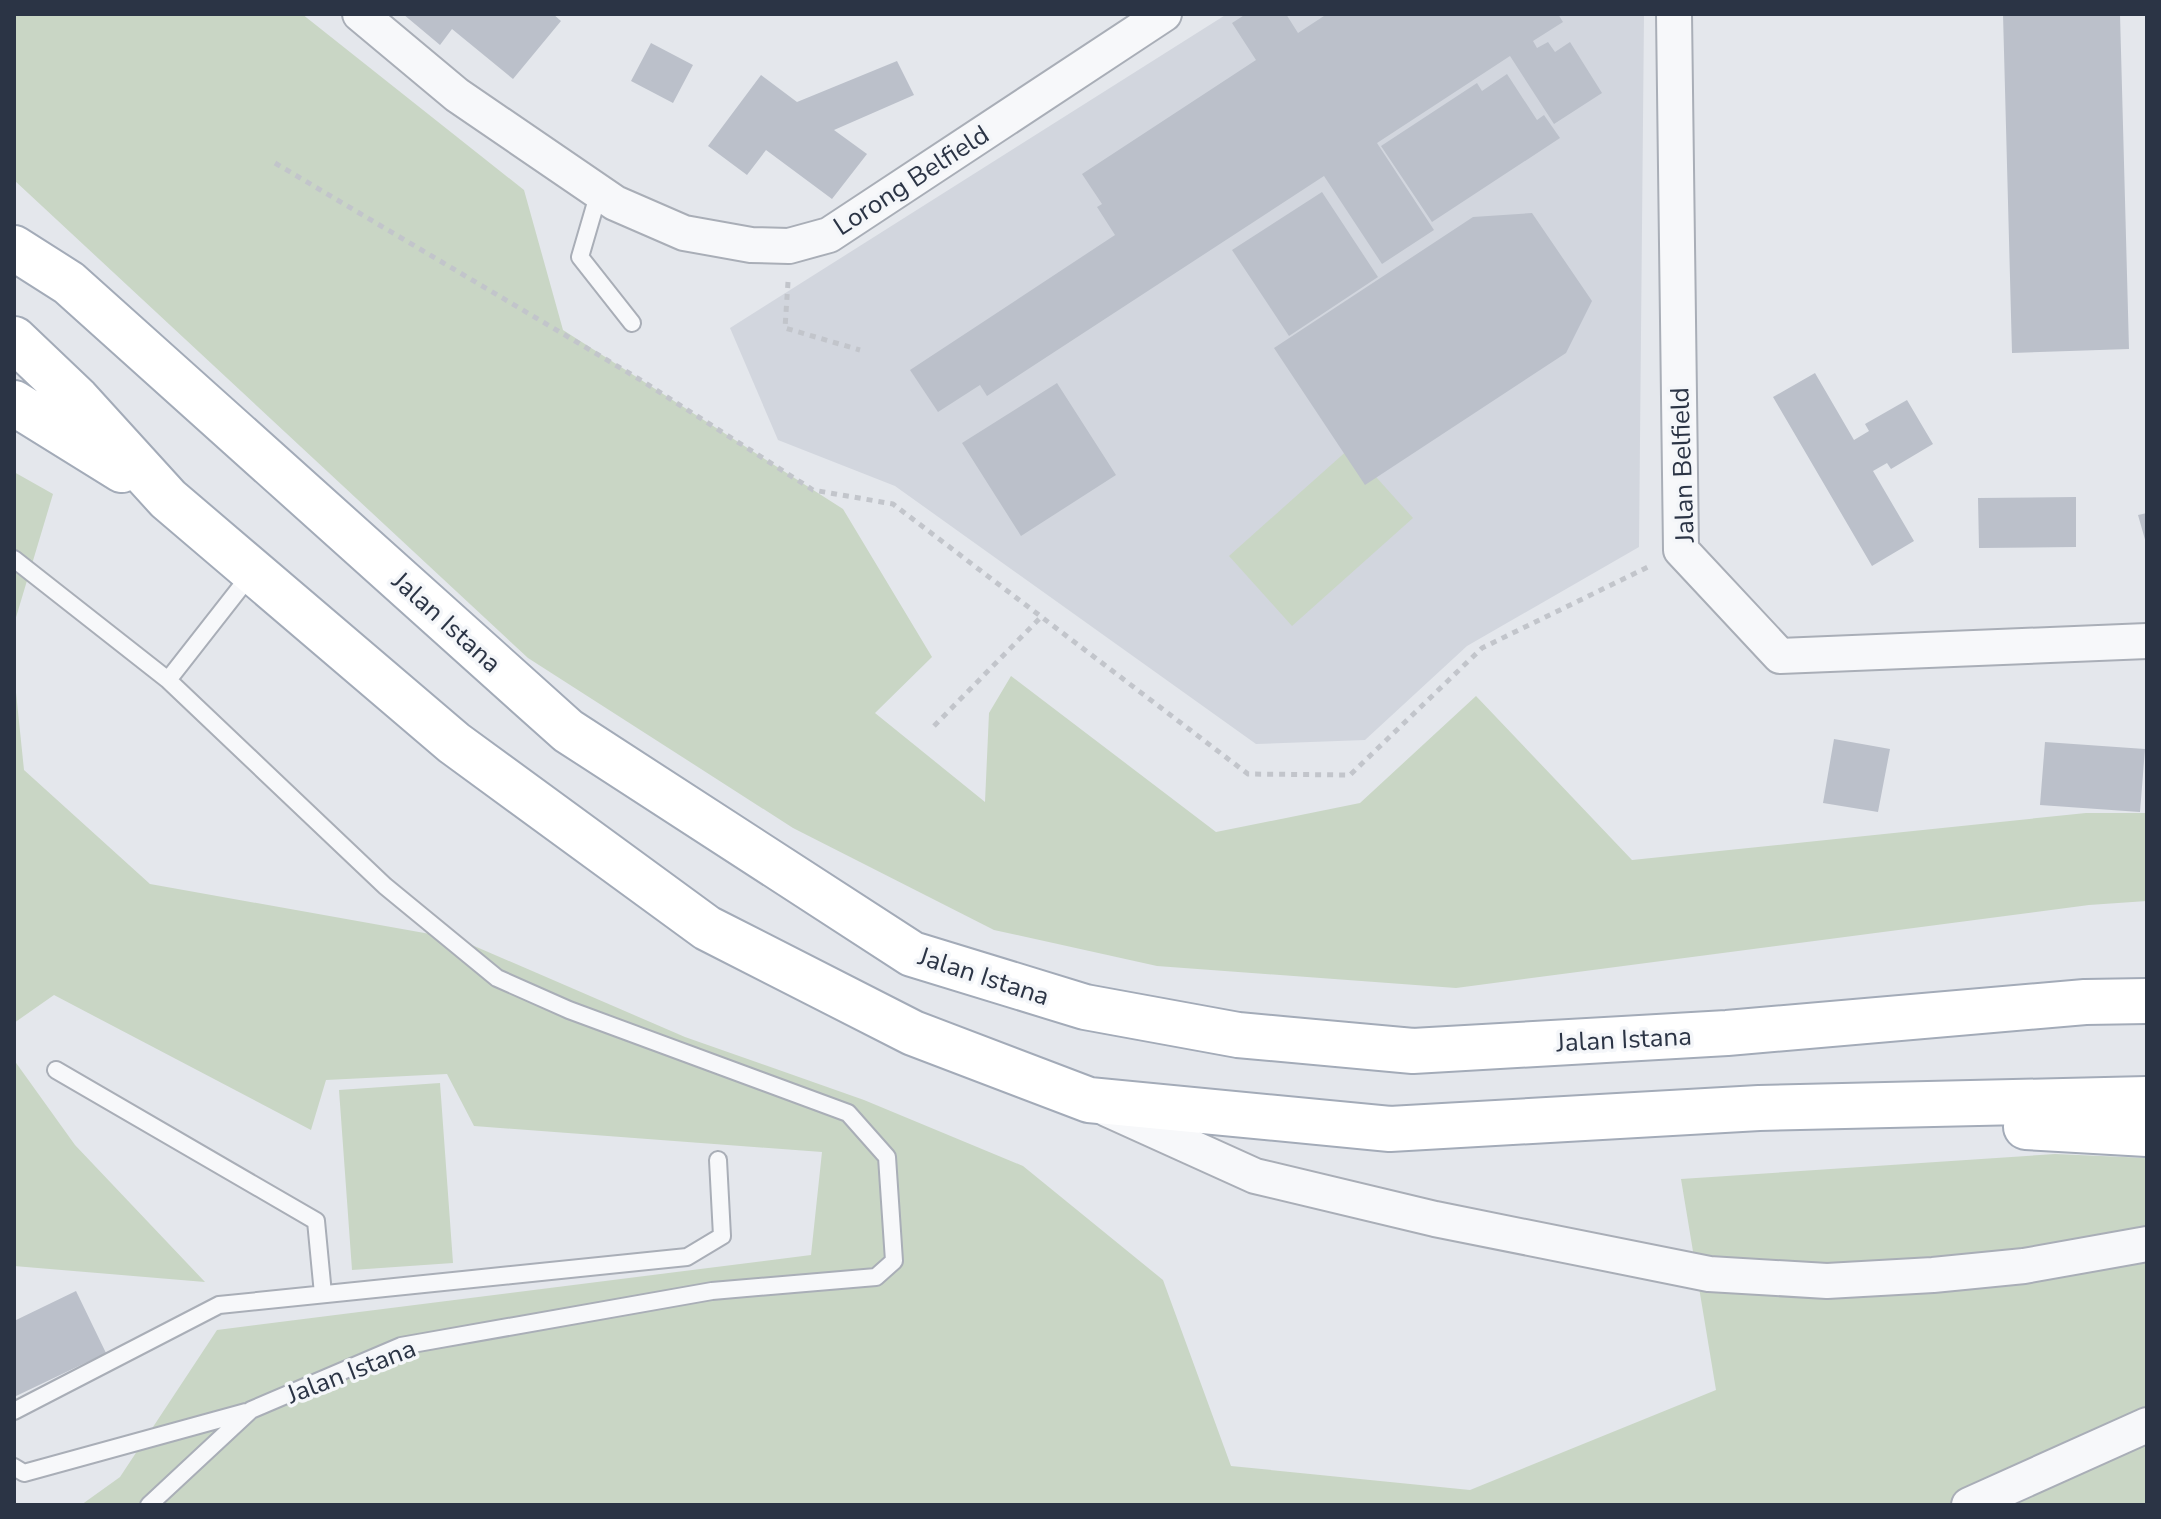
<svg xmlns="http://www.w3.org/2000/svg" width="2161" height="1519" font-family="'Nunito Sans',sans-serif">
<rect width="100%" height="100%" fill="#e4e7ec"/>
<path fill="#d2d6de" d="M1227,14H1644L1639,547L1467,646L1365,740L1256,744L895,486L778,440L730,328Z"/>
<path fill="#c9d6c5" d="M14,14H302L524,190L563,330L843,509L932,657L875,713L985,802L989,713L1011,676L1216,832L1360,803L1476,696L1632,860L2086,813H2147V901L2089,905L1456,988L1157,966L994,930L793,828L528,658L14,180Z
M1350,448L1413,518L1292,626L1229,556Z
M14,472L53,494L14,624Z
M14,673L24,770L150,884L458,939L685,1037L864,1100L1023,1166L1163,1280L1231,1466L1470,1490L1716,1390L1681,1179L2055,1154L2147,1158V1505H81L120,1477L217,1330L811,1255L822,1152L474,1126L447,1074L326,1080L311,1130L54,995L14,1023Z
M14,1060L75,1145L205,1282L14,1266Z
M440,1083L453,1263L352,1270L339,1090Z"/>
<path fill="#bbc0ca" d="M403,14H553L561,21L513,79L452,29L440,45Z
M1246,14H1286L1298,33L1327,14H1558L1563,22L1533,41L1537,48L1548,42L1555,52L1570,42L1602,93L1554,124L1510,56L1377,143L1434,230L1382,264L1324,176L987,396L980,385L938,412L910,370L1115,235L1097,207L1102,204L1082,174L1256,60L1232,23Z
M2003,14H2120L2129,349L2012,353Z
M651,43L693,65L673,103L631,81Z
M897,61L914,95L834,130L867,154L832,199L766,150L747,175L708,146L761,75L797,102Z
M1507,74L1537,120L1544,115L1560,138L1432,222L1381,146L1477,83L1482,91Z
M1322,192L1378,277L1289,336L1232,250Z
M1532,213L1592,301L1566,353L1365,485L1274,348L1473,217Z
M1815,373L1854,440L1869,431L1865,424L1907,400L1933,444L1891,469L1887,463L1873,471L1914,541L1872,566L1773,397Z
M1057,383L1116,475L1021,536L962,443Z
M2076,497V547L1979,548L1978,498Z
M2147,513V543H2146L2138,515Z
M1834,739L1890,749L1878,812L1823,803Z
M2045,742L2145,749L2140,812L2040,805Z
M76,1291L106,1353L14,1397V1321Z"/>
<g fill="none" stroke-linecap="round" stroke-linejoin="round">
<g stroke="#a9aeb7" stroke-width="20">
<path id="service" d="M599,192L580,257L632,323
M14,559L168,680L251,574
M56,1070L316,1221L323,1294
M14,1411L219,1305L687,1257L722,1236L718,1160
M14,1467L24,1473L246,1412
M149,1505L251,1410L401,1346L712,1291L876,1277L894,1261L887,1157L848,1113L569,1010L497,978L385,886L168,680"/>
</g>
<g stroke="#a9aeb7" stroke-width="38">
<path id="minor" d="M360,14L457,95L615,203L684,233L751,245L789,246L829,235L1164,14
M1674,14L1681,550L1780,656L2147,641
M1107,1109L1255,1176L1435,1219L1709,1274L1827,1281L1933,1275L2024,1266L2147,1244
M1969,1505L2147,1425"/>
</g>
<g stroke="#a3abb8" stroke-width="48">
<path id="primary" d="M14,248L69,283L568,731L912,954L1085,1007L1238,1035L1413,1051L1727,1033L2085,1002L2147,1001
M14,339L77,399L168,499L454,743L707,928L913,1033L1089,1100L1390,1129L1759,1108L2147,1099
M14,403L122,470
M2026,1127L2147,1134"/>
</g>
<path stroke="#c2c5cb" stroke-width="5" stroke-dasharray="6 6" stroke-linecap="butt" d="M275,163L639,379L813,490L893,504L1248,774L1350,775L1482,648L1652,565
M788,282L785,328L860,350
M934,726L1042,616"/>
<use href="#service" stroke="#f7f8fa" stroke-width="16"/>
<use href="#minor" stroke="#f7f8fa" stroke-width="34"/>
<use href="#primary" stroke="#fff" stroke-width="44"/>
</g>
<g text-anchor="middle" stroke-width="7" stroke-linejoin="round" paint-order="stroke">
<g font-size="26" fill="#2b3445" stroke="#f4f6f9">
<text transform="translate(911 180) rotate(-33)" y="9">Lorong Belfield</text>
<text transform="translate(1682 465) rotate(-92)" y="9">Jalan Belfield</text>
<text transform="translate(447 622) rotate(42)" y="9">Jalan Istana</text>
<text transform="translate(984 976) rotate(18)" y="9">Jalan Istana</text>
<text transform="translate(1624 1039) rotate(-3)" y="9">Jalan Istana</text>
<text transform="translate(351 1371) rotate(-21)" y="9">Jalan Istana</text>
</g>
</g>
<rect width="2161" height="1519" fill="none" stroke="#2b3445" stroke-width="32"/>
</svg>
